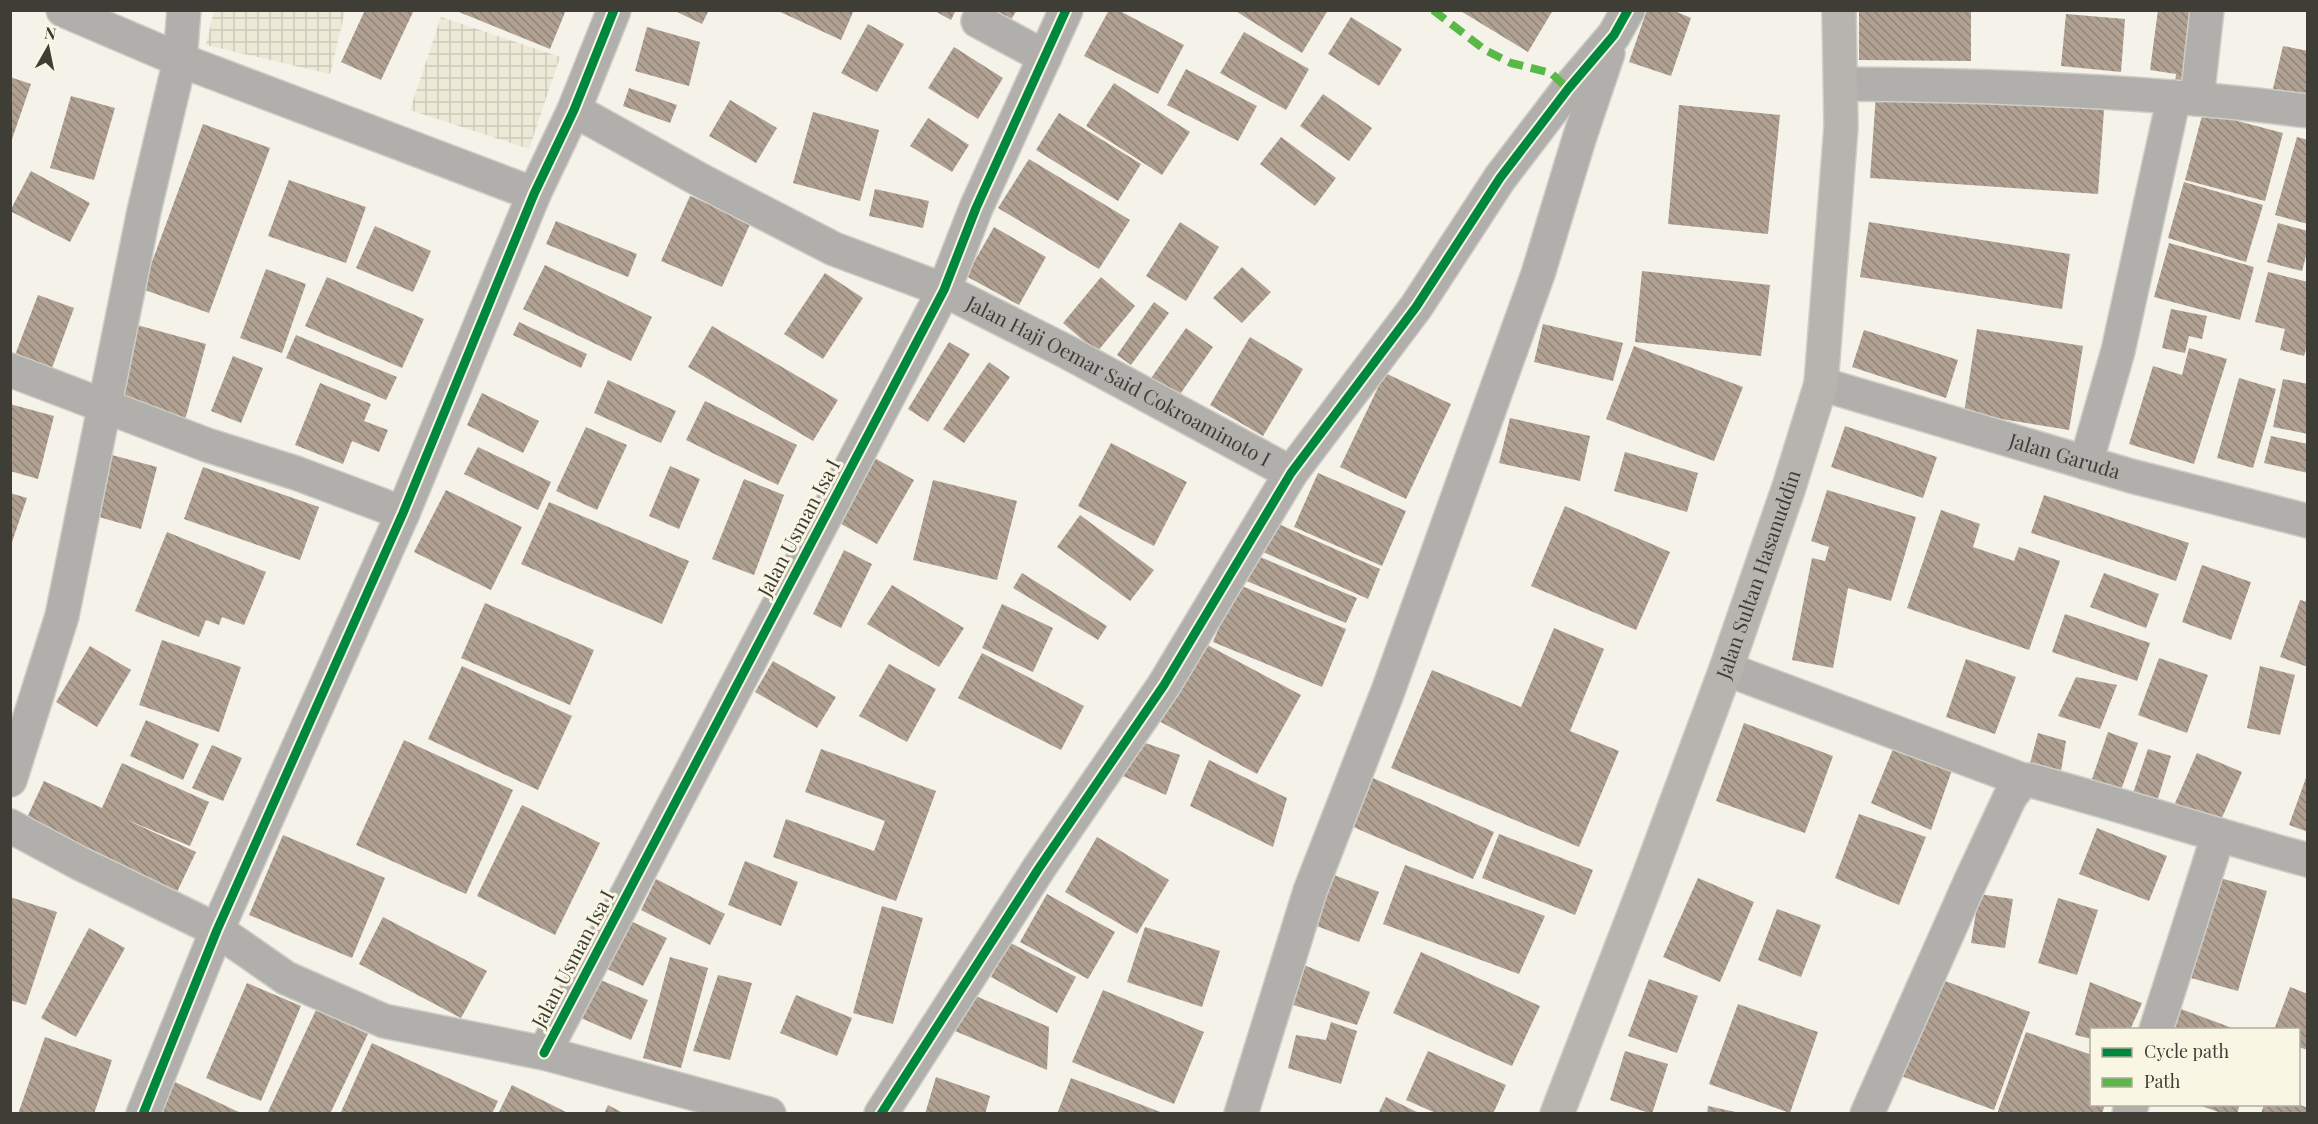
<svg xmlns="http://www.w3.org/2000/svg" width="2318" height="1124" font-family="'Playfair Display',serif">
<defs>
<pattern id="industrial-grid" width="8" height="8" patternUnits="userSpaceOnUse" patternTransform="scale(1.5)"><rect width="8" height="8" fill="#ece9d7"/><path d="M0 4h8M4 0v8" fill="none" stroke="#cbc9b9"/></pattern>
<pattern id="building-back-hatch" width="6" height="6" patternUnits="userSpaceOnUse" patternTransform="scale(1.5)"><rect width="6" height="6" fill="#b1a193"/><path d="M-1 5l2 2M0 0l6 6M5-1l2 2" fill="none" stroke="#918479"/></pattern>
</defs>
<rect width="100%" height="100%" fill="#f4f2e9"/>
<path fill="url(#industrial-grid)" d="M214,11H345L330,74L206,45Z
M441,17L560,57L529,149L410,110Z"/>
<path fill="url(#building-back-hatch)" d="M365,10H414L381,80L341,62Z
M454,10H566L550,49Z
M673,10H709L702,24Z
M776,10H854L841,40Z
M933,10H956L951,20Z
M982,10H1017L1007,26Z
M1109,10H1118L1184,45L1158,94L1084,56Z
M1234,10H1328L1302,53Z
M1459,10H1553L1528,52Z
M1647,10H1672L1691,18L1671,76L1629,62Z
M1859,10H1971V61L1859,60Z
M2158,10H2200L2189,85L2175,84L2176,74L2150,70Z
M2066,14L2125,19L2121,72L2061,66Z
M1351,17L1402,49L1379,86L1328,54Z
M868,24L904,44L877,92L841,73Z
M647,27L700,42L689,86L635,71Z
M1244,32L1309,69L1286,110L1220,73Z
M2283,46L2308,51V101L2272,93Z
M954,47L1003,78L978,119L928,88Z
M1186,69L1257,106L1238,141L1167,105Z
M10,77L31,84L11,142H10Z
M1114,83L1190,132L1162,175L1086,126Z
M629,88L677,105L670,123L623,106Z
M1323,94L1372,128L1349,161L1300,126Z
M1876,94L2104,110L2098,194L1870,178Z
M71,96L115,108L94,180L50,168Z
M730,100L777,128L756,163L709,136Z
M1679,105L1780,115L1768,234L1668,224Z
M813,112L879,130L860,201L793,183Z
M2203,112L2283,133L2265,201L2185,180Z
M1059,113L1141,164L1118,201L1036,150Z
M928,118L969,145L952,172L910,146Z
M203,124L270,148L209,313L142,289Z
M1281,137L1336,178L1315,206L1260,164Z
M2297,137L2308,140V224L2275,215Z
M1029,159L1130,220L1099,269L998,208Z
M31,171L90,203L70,242L10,211Z
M289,180L366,207L346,263L268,236Z
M2184,182L2263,205L2246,262L2168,238Z
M875,189L929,201L923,228L869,216Z
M690,196L751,222L722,287L661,261Z
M556,221L637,254L628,277L546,244Z
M1180,222L1219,247L1186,301L1146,276Z
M1869,222L2070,254L2062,309L1860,277Z
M2278,223L2308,231V249L2302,271L2267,262Z
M375,226L431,251L413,292L356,268Z
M994,227L1046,257L1019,305L966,276Z
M2169,243L2254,267L2240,320L2154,297Z
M545,265L652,317L631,361L523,309Z
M1242,267L1271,292L1242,323L1213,298Z
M266,269L306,284L282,353L240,338Z
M1642,271L1770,285L1761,356L1635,342Z
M2268,272L2308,282V342L2304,356L2280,350L2285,329L2255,322Z
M825,273L863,298L823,359L784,334Z
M327,277L424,319L402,368L305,326Z
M1101,277L1135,306L1097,352L1063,323Z
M38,295L74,308L52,368L15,355Z
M1154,302L1169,313L1131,365L1117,355Z
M2171,309L2207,316L2202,339L2189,336L2185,353L2162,348Z
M519,322L587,354L581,368L513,335Z
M1543,324L1623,343L1613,381L1534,362Z
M137,325L206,344L185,420L116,400Z
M712,326L838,400L813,441L688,367Z
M1186,328L1213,347L1176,400L1149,381Z
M1977,329L2083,346L2069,430L1964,413Z
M1864,330L1958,360L1946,398L1852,367Z
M296,335L397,377L386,400L286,358Z
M1250,337L1303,369L1263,436L1210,405Z
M949,342L970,354L928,422L908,409Z
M1634,346L1743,387L1714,461L1606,419Z
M2189,348L2227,359L2194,464L2129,444L2153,366L2182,375Z
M233,356L263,368L241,423L211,411Z
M989,362L1010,377L964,443L943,429Z
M1385,373L1451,404L1406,499L1340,467Z
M2239,378L2276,389L2253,468L2217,458Z
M2283,379L2308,384V434L2273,427Z
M608,380L676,411L661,443L594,413Z
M320,383L371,404L364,421L388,430L379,452L352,441L343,464L295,445Z
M482,393L539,421L523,453L467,425Z
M705,401L797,445L778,485L686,440Z
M10,404L54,416L38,479L10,471Z
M1510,418L1590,436L1580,481L1499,463Z
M1845,426L1937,457L1923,498L1831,467Z
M586,427L627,445L597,510L556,491Z
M2271,436L2308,444V473L2264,463Z
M1111,443L1187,482L1154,546L1078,506Z
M478,447L551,482L538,510L464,474Z
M1625,452L1698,473L1687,512L1614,491Z
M108,454L157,467L141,529L92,515Z
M871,456L914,480L877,544L834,520Z
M670,466L700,479L679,529L649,516Z
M203,467L319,507L300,560L184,519Z
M1318,473L1406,511L1382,566L1294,527Z
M744,479L784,495L754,575L712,559Z
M933,480L1017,501L997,580L913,560Z
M446,490L522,527L491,590L414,552Z
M1827,490L1916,517L1891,601L1848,588L1833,668L1792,660L1812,558L1825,561L1829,547L1811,541Z
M10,493L27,498L11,545H10Z
M2044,495L2189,543L2176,581L2031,533Z
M549,502L689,561L662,624L521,564Z
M1565,506L1670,552L1636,630L1531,586Z
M1941,510L1980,524L1973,547L2014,561L2019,547L2060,561L2029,650L1907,608Z
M1080,515L1154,570L1130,601L1057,547Z
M1274,522L1380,569L1368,599L1261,551Z
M167,532L266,572L244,625L222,617L219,625L206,620L199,637L135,611Z
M844,550L872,564L841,628L813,614Z
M1253,554L1357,598L1346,623L1242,579Z
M2202,565L2251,582L2231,640L2182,622Z
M1022,573L1107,626L1098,640L1013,588Z
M2104,573L2159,594L2146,628L2090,607Z
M1237,584L1346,629L1322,687L1213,642Z
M892,585L964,628L939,667L867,624Z
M2300,600L2308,602V667L2280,657Z
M485,603L594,650L570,705L461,658Z
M1002,604L1053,628L1033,672L982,648Z
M2065,614L2150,643L2137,681L2052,652Z
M1554,628L1604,649L1570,731L1619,751L1579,847L1391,768L1432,670L1521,707Z
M162,640L241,667L219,732L139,705Z
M1200,641L1301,695L1257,774L1157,720Z
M90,646L131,670L97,727L56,702Z
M982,653L1084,706L1061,750L958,698Z
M2159,658L2208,675L2187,733L2138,715Z
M1966,659L2016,677L1995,734L1946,717Z
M773,661L836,697L817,728L755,692Z
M889,664L936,689L907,742L859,716Z
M462,666L572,716L538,790L428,739Z
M2260,666L2295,675L2280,735L2247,728Z
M2076,677L2117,685L2100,729L2058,716Z
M146,720L199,744L183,780L130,756Z
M1744,723L1833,756L1805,833L1716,801Z
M2108,732L2138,743L2121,790L2092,779Z
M2038,733L2066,741L2060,777L2028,771Z
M1134,739L1180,755L1166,795L1116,773Z
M404,740L513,790L466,894L356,845Z
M212,745L242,758L223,801L192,788Z
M821,749L936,791L896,901L773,857L786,819L874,851L885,821L805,792Z
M1893,749L1952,770L1931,830L1871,803Z
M2148,749L2171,756L2155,808L2130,802Z
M2197,753L2242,772L2217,829L2172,810Z
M1209,760L1287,798L1273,847L1190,806Z
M122,763L209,802L190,846L125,819L196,852L176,894L24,824L44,781L102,808Z
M2307,775H2308V832L2289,825Z
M1373,778L1494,832L1473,879L1351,826Z
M522,805L600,843L555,935L477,896Z
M1859,814L1926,837L1899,905L1835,878Z
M2097,828L2167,856L2149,901L2079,874Z
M1499,834L1593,870L1575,915L1482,878Z
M283,835L385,878L352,958L249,915Z
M1097,837L1169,880L1137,934L1065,892Z
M745,861L798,882L781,926L728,905Z
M1405,865L1545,916L1519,974L1383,924Z
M1334,875L1379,892L1359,942L1314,925Z
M1698,878L1754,902L1720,982L1663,957Z
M2220,878L2267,891L2238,991L2191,978Z
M656,879L725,914L710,945L641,910Z
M1047,894L1115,932L1088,979L1020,942Z
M1979,894L2013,899L2005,948L1971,943Z
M10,897L57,912L26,1005L10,1000Z
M2058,898L2098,910L2077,975L2038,963Z
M882,906L923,918L893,1024L853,1013Z
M1777,909L1821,925L1801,977L1758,960Z
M383,917L487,971L461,1018L359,964Z
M622,917L667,938L643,986L599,965Z
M1145,927L1220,951L1202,1007L1127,982Z
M89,928L125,948L76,1037L41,1018Z
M1009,942L1076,977L1057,1013L991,977Z
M1421,952L1540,1006L1512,1066L1393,1013Z
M670,957L708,968L681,1068L643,1058Z
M1304,965L1370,992L1357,1025L1290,1004Z
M718,975L752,983L730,1060L693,1051Z
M591,976L648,1000L631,1040L574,1015Z
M1937,978L2030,1012L1994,1110L1901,1076Z
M1649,979L1698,996L1677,1053L1628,1036Z
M2090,982L2142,1003L2130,1030H2092V1039L2075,1035Z
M247,983L301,1006L261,1101L206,1078Z
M2290,987L2308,994V1050L2298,1047V1030H2274Z
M1103,990L1204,1032L1174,1104L1072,1062Z
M971,994L1049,1027L1047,1070L955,1031Z
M796,995L852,1018L837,1056L780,1033Z
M1738,1004L1818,1032L1790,1113L1709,1084Z
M2181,1009L2235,1029V1030H2174Z
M316,1010L368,1034L330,1114H267Z
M1331,1022L1357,1031L1341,1084L1288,1068L1296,1035L1326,1040Z
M2026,1032L2092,1055V1104H2105L2102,1114H1997Z
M45,1037L112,1060L94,1114H18Z
M372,1043L498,1101L492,1114H340Z
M1428,1051L1506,1085L1493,1114H1438L1406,1100Z
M1625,1051L1668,1064L1652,1114L1610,1100Z
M936,1077L990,1096L985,1114H925Z
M1071,1078L1163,1113V1114H1057Z
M175,1082L243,1114H160Z
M512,1085L570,1114H498Z
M1386,1097L1421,1114H1378Z
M2196,1104H2240L2237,1114H2224Z
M2264,1104H2298L2308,1108V1114H2261Z
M608,1105L625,1114H604Z
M1708,1106L1740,1113V1114H1707Z"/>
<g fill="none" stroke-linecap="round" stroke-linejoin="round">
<g stroke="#cfcdc6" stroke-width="36">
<g id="minor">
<path d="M63,10L180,60L534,194"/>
<path d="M978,21L1045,57"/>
<path d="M1841,84C1996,85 2153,91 2308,111"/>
<path d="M2197,99L2207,10"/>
<path id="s1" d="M574,110L702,181L834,249L944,290L1067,352L1291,473"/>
<path d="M10,370L207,445L296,473L403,513"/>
<path id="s2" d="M1821,384L2131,476L2308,521"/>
<path d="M2086,463L2118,351L2174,97"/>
<path d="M1726,669L2023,780"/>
<path d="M10,780L62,616L144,211L180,60L184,10"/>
<path d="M10,826L79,863L217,930L286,978L384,1021L544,1053L769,1114"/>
<path d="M2156,1030L2218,836"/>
<path d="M544,1053L944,290L976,208L1066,10"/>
<path d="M881,1114L1039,868L1164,685L1291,473L1416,307L1500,178L1568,89L1614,35L1628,10"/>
<path d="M1241,1114L1310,891L1388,691L1538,274L1579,139L1608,53"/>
<path d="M1867,1114L1972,878L2010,797L2023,780H2029C2122,805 2214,835 2308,860"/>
<path d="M2129,1114L2132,1104"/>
</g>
</g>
<g stroke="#cfcdc6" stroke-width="36">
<path id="tertiary" d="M143,1114L217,930L403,513L534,194L574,110L614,10"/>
</g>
<g stroke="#cfcdc6" stroke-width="36">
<g id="trunk">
<path id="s3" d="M1557,1114L1649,876L1726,669L1789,487L1821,384L1841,127L1839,10"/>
</g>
</g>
<use href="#minor" stroke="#b0afab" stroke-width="33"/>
<use href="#tertiary" stroke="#b0afab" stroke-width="33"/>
<use href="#trunk" stroke="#b6b4ae" stroke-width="33"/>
<path stroke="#58b947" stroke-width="8" stroke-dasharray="15 8" stroke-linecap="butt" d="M1433,10L1485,50L1511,63L1551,73L1568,89"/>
<g stroke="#f9f6e4" stroke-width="13">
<path id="cycleway" d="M544,1053L944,290L976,208L1066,10
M143,1114L217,930L403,513L534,194L574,110L614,10
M881,1114L1039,868L1164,685L1291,473L1416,307L1500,178L1568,89L1614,35L1628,10"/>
</g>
<use href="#cycleway" stroke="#00873e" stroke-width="9"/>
</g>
<g text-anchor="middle" stroke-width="6" stroke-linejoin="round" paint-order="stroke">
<g font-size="20" fill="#3e3d36" stroke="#f9f6e4">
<text dy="7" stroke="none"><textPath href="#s1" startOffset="609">Jalan Haji Oemar Said Cokroaminoto I</textPath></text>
<text dy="7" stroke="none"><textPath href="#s2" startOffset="254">Jalan Garuda</textPath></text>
<text transform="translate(799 528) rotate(-62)" y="7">Jalan Usman Isa I</text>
<text dy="7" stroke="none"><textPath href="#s3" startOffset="576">Jalan Sultan Hasanuddin</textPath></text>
<text transform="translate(573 959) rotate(-62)" y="7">Jalan Usman Isa I</text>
</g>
</g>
<rect width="2318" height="1124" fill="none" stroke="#3e3d36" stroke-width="24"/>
<rect x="2090" y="1028" width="210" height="78" fill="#f9f6e4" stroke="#aeac9e" stroke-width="1.5"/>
<rect x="2102" y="1048" width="30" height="9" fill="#00873e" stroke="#aeac9e" stroke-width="1.5"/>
<text x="2144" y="1058" font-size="18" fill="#3e3d36">Cycle path</text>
<rect x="2102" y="1078" width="30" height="9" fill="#58b947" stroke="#aeac9e" stroke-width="1.5"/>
<text x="2144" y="1088" font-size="18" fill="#3e3d36">Path</text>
<g transform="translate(48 48) rotate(9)" stroke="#f9f6e4" stroke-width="4.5" paint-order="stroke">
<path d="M0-4.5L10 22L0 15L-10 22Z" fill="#3e3d36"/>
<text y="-9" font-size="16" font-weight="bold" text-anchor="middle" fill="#3e3d36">N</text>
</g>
</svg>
